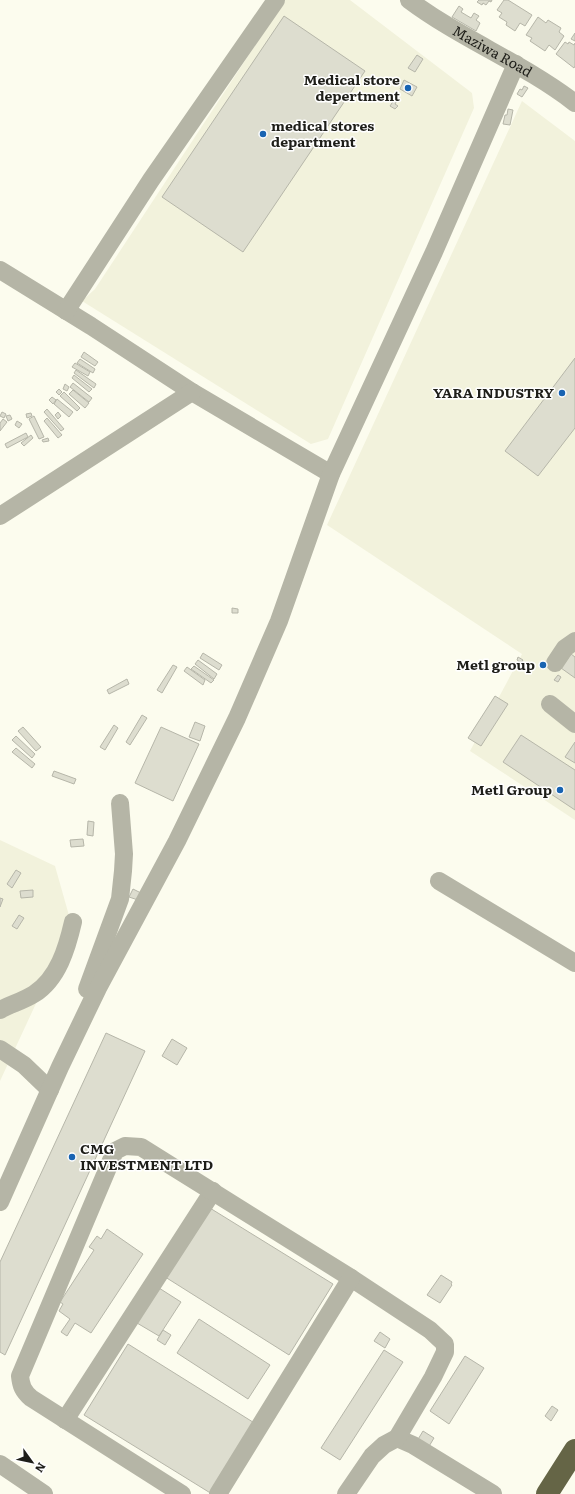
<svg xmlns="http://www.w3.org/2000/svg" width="575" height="1494" font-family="Literata,serif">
<rect width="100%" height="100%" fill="#fcfcee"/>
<path fill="#f2f2dc" d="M285,0H350L472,93L474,108L328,439L311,444L82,301L95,289Z
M522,101L575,141V820L470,751L522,654L327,525Z
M0,840L55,866L72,926L0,1081Z"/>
<path fill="#ddddcf" stroke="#b6b6a9" d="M479,0H492L491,2L489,1L486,5L483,3L482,5L477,2Z
M504,0H508L532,15L525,26L520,23L515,31L506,25L507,22L499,17L502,13L497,10Z
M459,6L463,9L461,12L471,18L474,13L479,16L476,20L480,23L476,31L452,17Z
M284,16L365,71L243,252L162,197Z
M538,17L546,23L548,20L561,28L559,32L564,36L555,50L549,45L545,51L530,41L532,38L526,35Z
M575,33V41L571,39Z
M565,42L568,44L569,42L574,45L575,43V66L574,68L556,54Z
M417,55L423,59L415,72L408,68Z
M404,80L417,87L412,96L400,89Z
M524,86L528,88L522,97L517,94L520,89L522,90Z
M396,97L398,99L395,104L398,106L395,109L390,106Z
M508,109L513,110L510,125L503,124L505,115H507Z
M84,352L98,362L95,366L81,357Z
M575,358V428L538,476L505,451Z
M80,359L95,369L93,373L77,363Z
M75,363L90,372L88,376L72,367Z
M76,370L96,384L94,388L74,373Z
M74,375L92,389L89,392L72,378Z
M73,383L92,398L89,402L70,387Z
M65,384L69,387L67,391L63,389Z
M59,389L62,392L59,395L56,392Z
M73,390L89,403L85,408L69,394Z
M64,392L80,408L77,411L60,396Z
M52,397L56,400L53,404L49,400Z
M57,399L73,412L69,417L54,404Z
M47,409L64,429L61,431L44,412Z
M2,412L6,414L4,418L0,416Z
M58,412L61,416L58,419L55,415Z
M31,413L32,416L27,418L26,414Z
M10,415L12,419L8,421L6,416Z
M34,416L44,437L39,439L29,419Z
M47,418L62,435L58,438L44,421Z
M3,419L7,422L0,431V423Z
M17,421L22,424L19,428L15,425Z
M26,433L28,437L7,448L5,444Z
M31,435L33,438L24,446L21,443Z
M48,438L49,441L43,442L42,440Z
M232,608L238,609V613H232Z
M203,653L222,665L219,670L200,658Z
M571,654L575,657V678L561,668Z
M518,657L523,660L521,663L517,660Z
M198,660L217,674L214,679L195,664Z
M173,665L177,667L162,693L157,690Z
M194,666L214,680L211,683L191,669Z
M187,667L205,680L203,685L184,671Z
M558,675L561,677L558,682L554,680Z
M127,679L129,684L109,694L107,690Z
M495,696L508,704L481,746L468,738Z
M142,715L147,718L130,745L126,742Z
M195,722L205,726L200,741L189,737Z
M114,725L118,728L105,750L100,747Z
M23,727L41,747L36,751L18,731Z
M161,727L199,744L173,801L135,783Z
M521,735L575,770V810L503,762Z
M16,736L35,754L32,758L12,740Z
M575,742V763L565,757Z
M16,748L35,764L32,768L12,752Z
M54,771L76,779L74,784L52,776Z
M88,821L94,822L93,836L87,835Z
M83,839L84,846L71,847L70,840Z
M16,870L21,873L12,888L7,884Z
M133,889L141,893L138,900L129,897Z
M33,890V897L21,898L20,891Z
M0,898L3,899L0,907Z
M19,915L24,918L17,929L12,926Z
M106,1033L145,1051L5,1355L0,1352V1262Z
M172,1039L187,1048L177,1065L162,1056Z
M205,1205L333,1284L289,1355L162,1275Z
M107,1229L143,1254L91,1333L75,1323L67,1336L61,1332L70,1319L59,1311L63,1304L60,1302L94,1250L89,1247L97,1236L101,1239Z
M441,1275L452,1282L451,1284L452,1285L440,1303L427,1295Z
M159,1288L181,1302L159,1336L137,1323Z
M199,1319L270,1365L248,1399L177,1353Z
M163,1330L171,1335L165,1345L157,1340Z
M380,1332L390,1339L385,1348L374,1341Z
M128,1344L256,1424L212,1494L84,1415Z
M384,1350L403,1362L340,1460L321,1448Z
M465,1356L484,1368L449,1424L430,1411Z
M552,1406L558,1410L551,1421L545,1416Z
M423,1431L434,1438L428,1448L417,1441Z"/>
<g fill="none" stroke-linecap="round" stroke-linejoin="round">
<g stroke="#b5b5a6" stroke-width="18">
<path id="s1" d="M409,0C461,39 523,63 575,103"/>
<path d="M0,270L91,326L192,392L331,474"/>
<path d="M66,311L151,180L276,0"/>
<path d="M0,516L192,392"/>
<path d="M555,663L565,648L575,641"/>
<path d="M550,704L575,724"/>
<path d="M439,881L575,963"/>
<path d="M87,989L120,899L123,871L124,854L120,803"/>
<path d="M0,1010C11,1004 23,1001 34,994C58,979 67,948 73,922"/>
<path d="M0,1049L24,1065L50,1090"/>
<path d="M0,1202L60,1067L98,988L177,841L237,718L279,621L331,474L434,252L516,64"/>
<path d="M65,1420L213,1191"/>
<path d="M397,1438L413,1445L493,1494"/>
<path d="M0,1464L44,1494"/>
<path d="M182,1494L31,1398C23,1391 21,1386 20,1376L115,1151L125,1146L141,1147L351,1278L430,1330L445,1344V1352L433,1377L397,1438L384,1445L372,1456L346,1494"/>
<path d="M218,1494L351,1278"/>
</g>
<path stroke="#656546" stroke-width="22" d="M547,1494L575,1450"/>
</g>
<g fill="#1863b2" stroke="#fff" stroke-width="1.5">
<circle cx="408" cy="88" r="4"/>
<circle cx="263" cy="134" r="4"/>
<circle cx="562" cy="393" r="4"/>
<circle cx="543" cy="665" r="4"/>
<circle cx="560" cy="790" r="4"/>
<circle cx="72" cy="1157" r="4"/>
</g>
<g text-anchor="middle" stroke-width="3" stroke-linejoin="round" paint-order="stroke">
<g font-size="14" fill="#1e1e19" stroke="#fff">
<text dy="5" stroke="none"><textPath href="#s1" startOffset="98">Maziwa Road</textPath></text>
</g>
<g font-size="14" font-weight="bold" fill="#1e1e19" stroke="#fff" text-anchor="end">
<text x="400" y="85">Medical store<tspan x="400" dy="16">depertment</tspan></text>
<text x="271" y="131" text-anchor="start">medical stores<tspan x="271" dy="16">department</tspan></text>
<text x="554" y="398">YARA INDUSTRY</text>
<text x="535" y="670">Metl group</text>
<text x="552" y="795">Metl Group</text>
<text x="80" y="1154" text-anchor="start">CMG<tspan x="80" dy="16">INVESTMENT LTD</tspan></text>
</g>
</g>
<g transform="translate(32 1462) rotate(123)" stroke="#ffffff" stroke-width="3" paint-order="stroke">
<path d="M0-3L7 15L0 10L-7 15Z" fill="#1e1e19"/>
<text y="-6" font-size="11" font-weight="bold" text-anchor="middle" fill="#1e1e19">N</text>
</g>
</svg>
